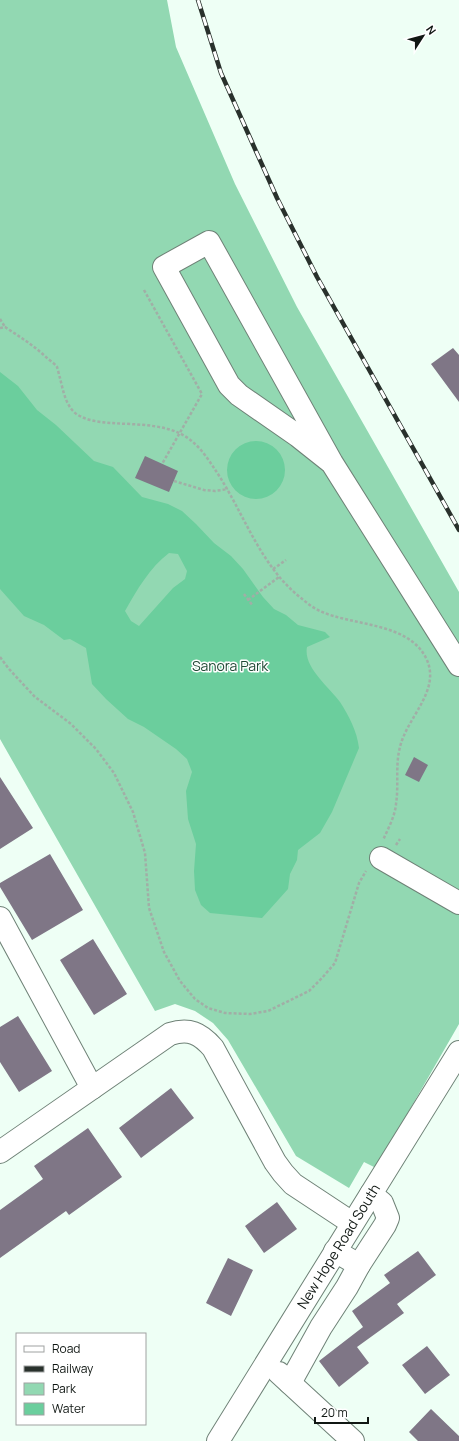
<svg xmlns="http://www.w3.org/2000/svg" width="459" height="1441" font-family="Manrope,sans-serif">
<rect width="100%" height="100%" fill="#eefff5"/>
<path fill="#92d8b2" d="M0,0H167L176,47L235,184L297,307L459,592V1024L376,1168L364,1162L349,1188L296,1156L228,1040L213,1023L195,1011L175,1004L155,1011L0,739Z"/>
<path fill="#6bce9d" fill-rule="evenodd" d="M0,372L18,386L37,410L56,425L94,461L113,467L142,497L168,504L182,511L196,524L214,543L231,556L243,569L263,597L274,609L286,615L298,625L325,632L330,637L307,647C303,667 329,687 340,702C349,716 357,731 359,748L332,812L320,833L298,850L297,860L290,874L288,889L262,918L210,913L201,905L195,890L194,871L196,844L188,819L186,791L192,772L187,759L176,749L144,727L128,719L106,699L92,684L86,648L70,639L64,640L44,625L24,616L0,589ZM169,553L178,554L187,571L185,579L173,588L139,626L131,621L125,611C137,590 150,567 169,553Z
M227 470a29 29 0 1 1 58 0a29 29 0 1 1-58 0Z"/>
<path fill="#7f7686" d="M453,348L459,355V402L431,364Z
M145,456L178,471L169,492L135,478Z
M414,757L428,765L419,782L405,775Z
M0,777L33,828L0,849Z
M50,854L83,910L32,940L0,887V883Z
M93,939L127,994L94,1015L60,960Z
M18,1016L52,1071L19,1092L0,1062V1027Z
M171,1088L194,1118L141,1158L119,1128Z
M88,1128L122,1177L69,1215L66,1211L0,1258V1210L43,1179L34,1166Z
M277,1202L297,1229L264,1253L245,1226Z
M418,1251L436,1275L397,1304L404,1313L357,1347L369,1363L339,1387L319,1361L363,1327L352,1311L390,1283L384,1275Z
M228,1258L253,1270L231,1316L206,1303Z
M427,1346L450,1375L425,1394L402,1365Z
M431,1409L459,1436V1441H418L409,1432Z"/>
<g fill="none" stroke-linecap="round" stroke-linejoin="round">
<g stroke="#6f8277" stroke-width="24">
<g id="minor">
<path d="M332,463L298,436L239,395L229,385L164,267L209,242L332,463L459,665"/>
<path d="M381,858L459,903"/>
<path d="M0,918L92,1088"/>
<path d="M0,1152L170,1034C189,1028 200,1033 213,1048L275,1162L283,1173L293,1184L352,1223"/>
<path d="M359,1265L385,1225L388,1218L382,1203L371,1194"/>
<path d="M279,1373L353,1441"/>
<path d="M290,1383L321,1327L347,1287L359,1265L335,1251"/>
<path id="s1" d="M218,1441L459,1052"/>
</g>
</g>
<path stroke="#a1aea6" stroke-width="2.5" stroke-dasharray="3 2" stroke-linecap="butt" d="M144,290L202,394L162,464
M0,319L5,327
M0,328L5,327C20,337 35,346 48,359C51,361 55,364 57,367C58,370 59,375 60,378C63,390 66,408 78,415C88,421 100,422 111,423C139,425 174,423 195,444C203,451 210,462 216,471C244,513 260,566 301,598C307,603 313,608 320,611C352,626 408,622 426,658C442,690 407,717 400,747C395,766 399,785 396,804C395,816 388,829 383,840
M174,481L204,490L215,491L228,489
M273,569L286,560
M244,594L253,606
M248,600L279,577
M0,657L9,669L35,697L71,724L96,749L114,773L133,812L145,853L149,908L164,952L180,981L195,999L208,1008L225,1013L250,1014L268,1011L309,991L322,978L335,963L359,883L366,871
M396,845L400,839"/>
<use href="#minor" stroke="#fff" stroke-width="22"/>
<g stroke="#29312c" stroke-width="4.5">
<path id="rail" d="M198,0L221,73L277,198L317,277L459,530"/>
</g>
<use href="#rail" stroke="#fff" stroke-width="3" stroke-dasharray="9" stroke-linecap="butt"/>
</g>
<g text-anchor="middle" stroke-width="3" stroke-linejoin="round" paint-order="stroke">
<g font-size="14" fill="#204935" stroke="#fff">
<text x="230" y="671">Sanora Park</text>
</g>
<g font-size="14" fill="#101713" stroke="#fff">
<text dy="5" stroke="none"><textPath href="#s1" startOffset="229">New Hope Road South</textPath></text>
</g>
</g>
<rect x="16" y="1333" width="130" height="92" fill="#ffffff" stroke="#9fa2a1"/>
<rect x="24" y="1346" width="20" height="6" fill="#ffffff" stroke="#9fa2a1"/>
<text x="52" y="1353" font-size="12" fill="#101713">Road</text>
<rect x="24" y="1366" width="20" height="6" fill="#29312c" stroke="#9fa2a1"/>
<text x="52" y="1373" font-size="12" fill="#101713">Railway</text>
<rect x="24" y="1383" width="20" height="12" fill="#92d8b2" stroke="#9fa2a1"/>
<text x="52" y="1393" font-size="12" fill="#101713">Park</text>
<rect x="24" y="1403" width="20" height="12" fill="#6bce9d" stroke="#9fa2a1"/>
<text x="52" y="1413" font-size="12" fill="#101713">Water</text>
<g transform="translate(423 36) rotate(54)" stroke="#ffffff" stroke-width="3" paint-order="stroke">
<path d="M0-3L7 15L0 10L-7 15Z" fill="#101713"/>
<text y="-6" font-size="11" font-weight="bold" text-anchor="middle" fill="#101713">N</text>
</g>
<path d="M315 1417v6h53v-6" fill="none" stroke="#101713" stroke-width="2"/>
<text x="321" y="1417" font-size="12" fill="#101713" stroke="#ffffff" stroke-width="3" paint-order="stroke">20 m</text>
</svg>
